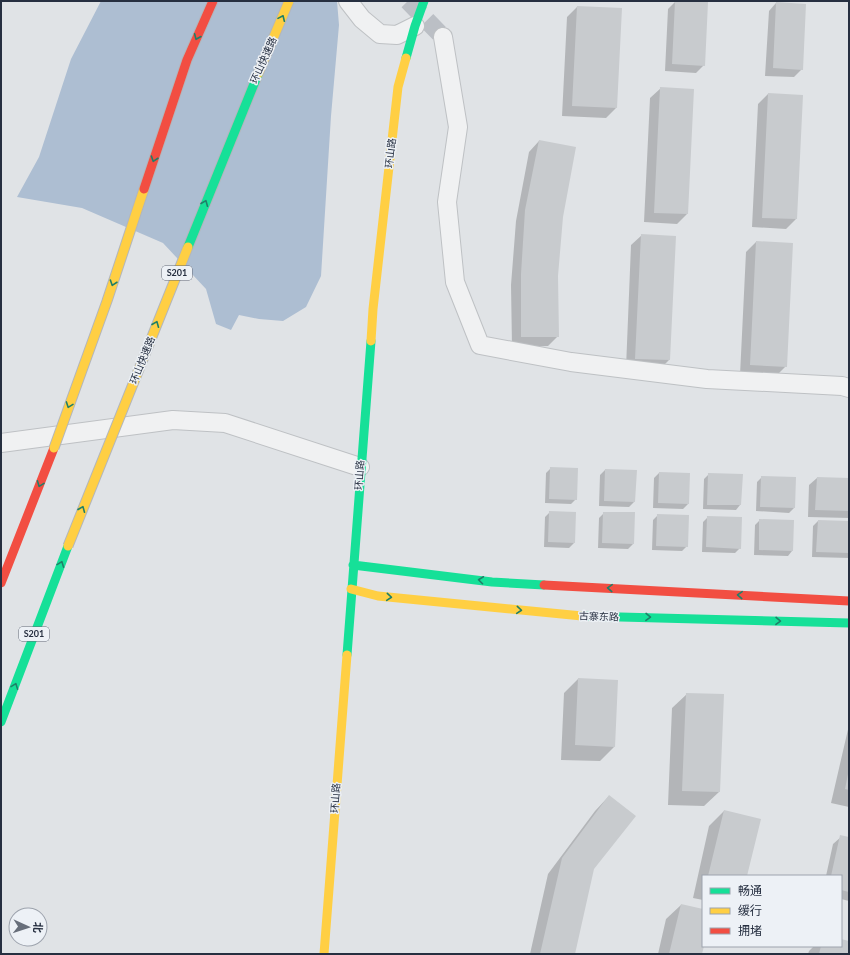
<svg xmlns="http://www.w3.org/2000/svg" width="850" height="955" font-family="Lato,'Noto Sans SC',sans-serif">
<rect width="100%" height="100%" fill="#e0e3e6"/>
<path fill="#adbed2" d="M101,1H337L339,25L331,116L321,276L306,307L283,321L259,319L239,315L231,330L216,324L206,289L163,243L82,208L17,197L39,157L71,59Z"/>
<path fill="#0003" d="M676,1L704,65L696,73L665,71L668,9Z
M776,3L802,69L794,77L765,76L769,11Z
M577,7L616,108L606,118L562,116L567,17Z
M661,88L687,214L677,224L644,222L650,98Z
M768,94L796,219L786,229L752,227L758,104Z
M539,141L562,217L557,276L558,336L548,346L512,347L511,285L516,221L529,152Z
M642,235L669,360L659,370L626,368L631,245Z
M756,242L786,366L776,376L740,375L746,252Z
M551,468L576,499L571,504L545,503L546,473Z
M605,470L636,471L634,502L629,507L599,506L600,475Z
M659,473L688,504L683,509L653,508L654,478Z
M709,474L740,505L736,510L703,509L704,479Z
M762,477L794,508L789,513L756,511L757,482Z
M817,478L849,479V518L808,517L809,485Z
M550,512L574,543L569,548L544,547L545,517Z
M604,513L633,544L628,549L598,548L599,518Z
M658,515L687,546L682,551L652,550L653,520Z
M708,517L740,548L735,553L702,552L703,522Z
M760,520L793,521L792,551L788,556L754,555L755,525Z
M818,521L849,522V558L812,557L813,526Z
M578,679L614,747L600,761L561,760L564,693Z
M687,694L719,792L704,806L668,805L672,708Z
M849,725V807L831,803Z
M609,796L574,954H530L548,874L595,811Z
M724,811L746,876H703V900L693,898L709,826Z
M841,837L849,839V901L841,899V876H826L833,844Z
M681,905L703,910V946L701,954H658L666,919Z
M841,940L849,942V954H808L809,951L814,946H841Z"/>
<path fill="#c8cbce" d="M675,1L708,2L705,66L672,64Z
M776,2L806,4L803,70L773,68Z
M577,6L622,8L617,108L572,106Z
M660,87L694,89L688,214L654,213Z
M768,93L803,95L797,219L762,218Z
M539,140L576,147L563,217L558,276L559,337H521V274L525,210Z
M641,234L676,236L670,360L635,359Z
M756,241L793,243L787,367L750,365Z
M550,467L578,468L577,500L549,499Z
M605,469L637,470L635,502L604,501Z
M659,472L690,473L689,504L658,503Z
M708,473L743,474L741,505H707Z
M761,476L796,477L795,508L760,507Z
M817,477L849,478V511L815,510Z
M549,511L576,512L575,543L548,542Z
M603,512H635L634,544L602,543Z
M657,514L689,515L688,547L656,546Z
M707,516L742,517L741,549L706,547Z
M759,519L794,520L793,551L759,550Z
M818,520L849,521V553L816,552Z
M578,678L618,680L615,747L575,745Z
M686,693L724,694L720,792L682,791Z
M848,774H849V790L845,789Z
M609,795L636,816L594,869L575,954H540L562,858Z
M724,810L761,819L747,876H708Z
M840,835L849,837V892L841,890V876H831Z
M681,904L703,909V946H704L702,954H669Z
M841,939L849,941V954H819L821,946H841Z"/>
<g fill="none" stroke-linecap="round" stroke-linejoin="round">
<path stroke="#bbbfc5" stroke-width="18" stroke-dasharray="18 9" stroke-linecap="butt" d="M408,1L443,37"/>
<g stroke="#bec1c4" stroke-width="20">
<path id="street" d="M348,1L362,19L380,34L397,35L415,26
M443,37L458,127L447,202L455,282L480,345L571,362L707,379L842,386L849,388
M1,443L173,420L225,423L360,467"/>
</g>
<use href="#street" stroke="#f0f1f2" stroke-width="18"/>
<path stroke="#16e098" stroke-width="9" d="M406,58L415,26L424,1
M353,565L492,582L544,585
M582,616L849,623
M347,655L371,341
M1,722L68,546"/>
<path stroke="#ffcf43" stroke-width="9" d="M371,341L373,309L398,87L406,58
M351,589L378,596L582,616
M324,954L347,655"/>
<path stroke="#f24e42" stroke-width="9" d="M1,583L54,448
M544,585L849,601"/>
<g stroke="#b3b6bb" stroke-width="11" stroke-linecap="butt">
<path id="fast-bridge" d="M188,247L258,74"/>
</g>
<g stroke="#b3b6bb" stroke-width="11" stroke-linecap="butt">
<path id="slow-bridge" d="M258,74L289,1
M54,448L107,301L144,189
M68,546L188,247"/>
</g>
<g stroke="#b3b6bb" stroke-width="11" stroke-linecap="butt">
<path id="jam-bridge" d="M144,189L187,60L213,1"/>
</g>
<use href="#fast-bridge" stroke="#16e098" stroke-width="9"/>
<use href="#slow-bridge" stroke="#ffcf43" stroke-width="9"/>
<use href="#jam-bridge" stroke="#f24e42" stroke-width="9"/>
</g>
<defs><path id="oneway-chevron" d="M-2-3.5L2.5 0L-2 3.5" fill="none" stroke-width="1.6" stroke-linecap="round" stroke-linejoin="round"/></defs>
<g stroke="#1f7f68">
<use href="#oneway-chevron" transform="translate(282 18) rotate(-66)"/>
<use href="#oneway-chevron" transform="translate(197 37) rotate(113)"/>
<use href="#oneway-chevron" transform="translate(154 159) rotate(109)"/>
<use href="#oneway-chevron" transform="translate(205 203) rotate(-68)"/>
<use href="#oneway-chevron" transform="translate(113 283) rotate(109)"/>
<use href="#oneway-chevron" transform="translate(156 324) rotate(-68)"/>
<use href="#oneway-chevron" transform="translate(69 405) rotate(110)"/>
<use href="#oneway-chevron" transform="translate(40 484) rotate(111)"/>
<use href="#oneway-chevron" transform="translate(82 509) rotate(-68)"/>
<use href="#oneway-chevron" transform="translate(61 564) rotate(-69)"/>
<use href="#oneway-chevron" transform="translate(481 580) rotate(-173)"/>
<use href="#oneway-chevron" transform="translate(610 588) rotate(-177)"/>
<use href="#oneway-chevron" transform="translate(740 595) rotate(-177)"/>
<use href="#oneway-chevron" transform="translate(389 597) rotate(5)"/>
<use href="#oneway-chevron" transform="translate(519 610) rotate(5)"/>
<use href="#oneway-chevron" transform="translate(648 617) rotate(1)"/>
<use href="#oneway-chevron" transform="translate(778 621) rotate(1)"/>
<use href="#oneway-chevron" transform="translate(15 686) rotate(-69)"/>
</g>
<g text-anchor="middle" stroke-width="3" stroke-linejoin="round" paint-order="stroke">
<g fill="#edf1f6" stroke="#626977" stroke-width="1">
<rect x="162" y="266" width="30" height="14" rx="3"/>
<rect x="19" y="627" width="30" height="14" rx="3"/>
</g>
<g font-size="9" font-weight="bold" fill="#262f40">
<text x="177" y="276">S201</text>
<text x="34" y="637">S201</text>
</g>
<g font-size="10" fill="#262f40" stroke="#edf1f6">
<text transform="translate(263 60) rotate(-66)" y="4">环山快速路</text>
<text transform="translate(390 153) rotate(-83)" y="4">环山路</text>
<text transform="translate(142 360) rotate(-68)" y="4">环山快速路</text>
<text transform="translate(359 475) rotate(-86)" y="4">环山路</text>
<text transform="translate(599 616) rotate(2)" y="4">古寨东路</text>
<text transform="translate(335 798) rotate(-86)" y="4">环山路</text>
</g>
</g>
<rect width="850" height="955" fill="none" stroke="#262f40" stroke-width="4"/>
<rect x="702" y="875" width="140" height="72" fill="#edf1f6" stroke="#9da3ad"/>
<rect x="710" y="888" width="20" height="6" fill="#16e098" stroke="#9da3ad"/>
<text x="738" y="895" font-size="12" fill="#262f40">畅通</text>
<rect x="710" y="908" width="20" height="6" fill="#ffcf43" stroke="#9da3ad"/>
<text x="738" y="915" font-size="12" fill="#262f40">缓行</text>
<rect x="710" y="928" width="20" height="6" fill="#f24e42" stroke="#9da3ad"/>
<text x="738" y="935" font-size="12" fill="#262f40">拥堵</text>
<g transform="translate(28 927) rotate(93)"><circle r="19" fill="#edf1f6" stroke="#9da3ad"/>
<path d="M0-3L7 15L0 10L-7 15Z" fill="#676e7a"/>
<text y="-6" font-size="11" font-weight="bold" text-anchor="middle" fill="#262f40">北</text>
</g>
</svg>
